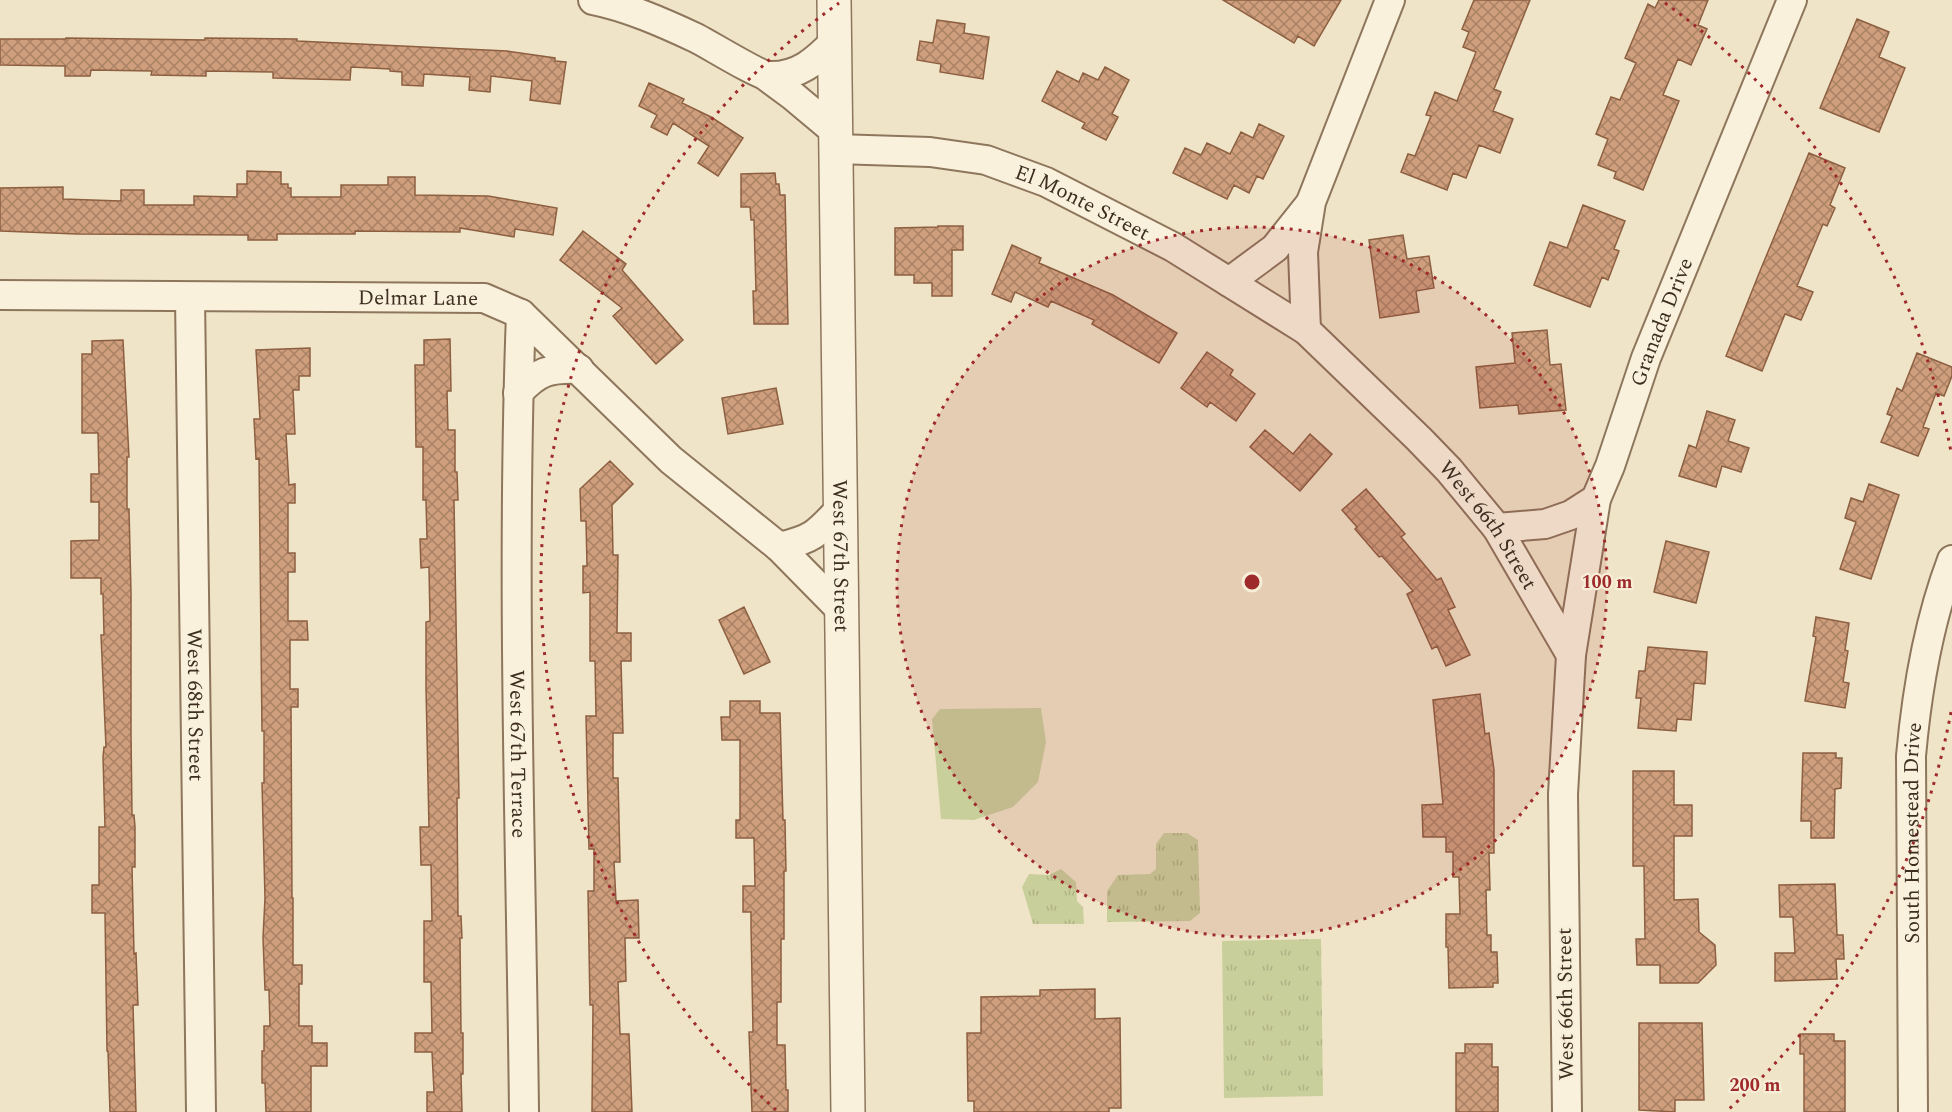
<svg xmlns="http://www.w3.org/2000/svg" width="1952" height="1112" font-family="Spectral,serif">
<defs>
<pattern id="grass-tufts" width="24" height="20" patternUnits="userSpaceOnUse" patternTransform="scale(1.5)"><rect width="24" height="20" fill="#c9cf9b"/><path d="M3 7l-1-3M5 7V3M7 7l1-3M15 17l-1-3M17 17v-4M19 17l1-3" fill="none" stroke="#aeb285"/></pattern>
<pattern id="building-cross-hatch" width="8" height="8" patternUnits="userSpaceOnUse" patternTransform="scale(1.5)"><rect width="8" height="8" fill="#cf9f7d"/><path d="M0 0l8 8M0 8l8-8" fill="none" stroke="#a98266"/></pattern>
</defs>
<rect width="100%" height="100%" fill="#f0e4c8"/>
<path fill="url(#grass-tufts)" d="M1164,833H1187L1198,840L1200,913L1190,921L1107,922V891L1118,875L1150,874L1156,869V844Z
M1061,869L1076,882L1077,901L1083,907L1084,924H1033L1022,887L1029,874L1049,875Z
M1321,939L1323,1096L1224,1098L1222,941Z"/>
<path fill="#c9cf9b" d="M1041,708L1046,742L1038,782L1013,807L974,820L941,819L932,719L940,709Z"/>
<path fill="url(#building-cross-hatch)" stroke="#8d5f41" stroke-width="1.5" d="M1223,0H1341L1314,46L1298,36L1294,43Z
M1474,0H1530L1494,89L1501,92L1493,111L1513,119L1500,153L1479,145L1466,178L1453,173L1447,190L1401,172L1408,154L1415,156L1431,116L1426,115L1435,92L1457,101L1476,52L1463,47L1469,32L1462,29Z
M1659,0H1708L1698,25L1707,29L1691,65L1678,59L1663,95L1679,101L1643,190L1614,178L1616,172L1598,165L1608,139L1596,134L1611,97L1620,100L1636,63L1625,58L1648,4L1655,8Z
M1857,19L1889,32L1879,57L1905,68L1879,132L1820,108Z
M937,20L965,24L964,33L989,37L983,79L940,72L941,64L917,60L920,41L933,43Z
M66,38L205,40V38L297,39V41L507,51L555,58V61L566,62L560,104L530,100L532,81L491,76L490,92L469,90L470,77L424,74L423,86L402,85V72L390,71V69L351,67L350,80L273,78V72L206,71V76L151,75L152,71L91,70L90,76H65V66L0,65V39H66Z
M1105,67L1129,80L1112,114L1118,117L1106,140L1082,128L1085,123L1042,101L1057,71L1079,82L1083,73L1098,80Z
M649,83L684,99L682,103L711,117L743,138L718,176L698,163L709,146L673,123L667,135L651,127L657,115L639,106Z
M1259,124L1284,136L1263,179L1257,176L1249,193L1234,185L1227,199L1173,173L1185,148L1201,155L1207,143L1230,154L1241,132L1253,138Z
M1809,153L1845,168L1830,205L1835,208L1827,226L1823,224L1797,286L1813,292L1801,320L1785,314L1762,371L1726,356L1760,271Z
M247,171L281,172V184H288V188H291V197H341V185H388V177H415V195L488,196L557,208L553,235L515,229L514,237L460,228V232L355,231V234H277V240H248V235L77,234L0,231V188L63,187V199L121,201V190H144V205H194V196L237,197V184H247Z
M775,173L776,184H779L780,195H785L788,324H754L753,291H756L754,220H751L750,207H741V174Z
M1583,205L1625,221L1614,249L1619,251L1608,280L1602,277L1590,307L1534,285L1550,242L1567,248Z
M938,226H963V250H952V296H932V283H914V275H895V228L938,227Z
M583,231L626,264L622,270L683,340L656,364L613,316L622,308L560,260Z
M1403,235L1407,259L1429,256L1434,288L1416,291L1419,312L1380,318L1369,240Z
M1012,245L1041,258L1039,263L1113,295L1177,333L1159,363L1092,324L1094,320L1051,301L1048,307L1015,292L1011,302L992,294Z
M1547,330L1550,365L1561,364L1566,410L1519,414L1518,405L1480,408L1476,367L1515,363L1512,333Z
M450,339L451,391H447L448,430H455V472H457L458,500H454L459,798H457L458,916H461L462,938H460L461,1033H463V1074H461L462,1112H427V1092H434L432,1052H415V1033H432L431,982H424V921H432L431,865H421L420,827H429L426,689V622L430,621L429,567L421,568L420,539H427L426,500H423V447H416L415,365H424V340Z
M123,340L129,457H127V509H129L131,593V733L132,815H134L135,827V867H132L134,954L136,953L138,1005H133L136,1112H110L108,1051H107L105,913H92V885H99V827H105L103,757L104,747H106L101,635H104L103,594H101V578H71V541L99,540V502H91V474H99L98,433H82V354H92V341Z
M310,348V376H299V390H293L295,434H286L289,485L295,484V503H288V553H295V572H288V621H307L308,640H290V689H298V707H291L292,898H293V965H302V984H299V1026H312V1043H327V1066H311V1112H266L265,1083H262V1051H264V1026H270L269,990H265L263,938L265,898L262,783H264V731H262L259,458L256,459L254,419H260L256,350Z
M1207,352L1233,370L1230,375L1255,394L1236,421L1210,402L1207,407L1181,388Z
M1917,353L1952,367V376L1944,396L1936,393L1923,427L1929,429L1918,456L1881,442L1892,416L1887,414L1897,388L1902,391Z
M776,388L783,424L728,434L722,398Z
M1707,411L1735,420L1728,441L1749,448L1741,472L1722,466L1716,487L1679,476L1689,445L1696,448Z
M1265,430L1293,454L1310,434L1332,454L1300,491L1250,447Z
M610,461L633,484L612,505L613,555H618L617,633H631V661H621L623,733H613V778H618L620,862H614L616,901L638,900L639,938H625L626,981L618,982L620,1034H629L632,1112H592L593,1005H590L588,891H594V849H589L586,716H596L595,661H590V592L583,593V566H587L586,521H581L580,489Z
M1869,484L1899,495L1871,579L1840,569L1856,522L1845,518L1851,498L1863,502Z
M1366,489L1405,534L1401,537L1437,580L1441,578L1455,607L1448,610L1470,655L1446,666L1437,646L1432,649L1407,594L1413,591L1382,556L1379,557L1355,529L1357,527L1342,510Z
M1666,541L1709,552L1696,603L1654,592Z
M744,607L770,662L744,674L719,620Z
M1816,617L1849,623L1845,650L1848,651L1843,682L1849,683L1845,708L1805,701L1816,637L1813,636Z
M1648,647L1707,652L1705,684L1694,683L1691,720L1677,719L1676,731L1638,728L1641,698H1636L1639,671H1645Z
M1480,694L1485,734L1489,733L1494,770V853H1489L1490,890H1486L1487,935H1491V952H1497L1498,983H1493V987L1449,988L1448,947H1446V914H1460L1459,877H1453V852H1446V837H1423L1422,805L1443,804L1433,700Z
M730,701H760V713H780L783,820H785L786,871H784V939H781V1002H777V1045H785L786,1090H788V1112H752L749,1032H753L751,926V912H743V886H755L754,838H736V820H740V740H722L721,717H730Z
M1803,753H1836V758H1842L1841,788L1835,789L1834,838H1811V821H1801Z
M1633,771H1674V805H1692V836H1674V900L1698,899L1699,932L1715,945L1716,965L1698,983H1660V965H1637L1636,939H1645L1644,866H1633Z
M1835,884L1837,935H1843L1844,959H1836L1837,979L1775,981V953H1795L1793,917H1780L1779,885Z
M1095,989V1019L1120,1018L1121,1108H1109V1112H974V1101H968L967,1033H981V997L1040,996V990Z
M1639,1023H1702L1704,1100H1675V1112L1639,1110Z
M1800,1034H1834V1041H1845V1112H1804V1054H1800Z
M1465,1044H1492V1067H1498V1112H1456V1053H1465Z"/>
<g fill="none" stroke-linecap="round" stroke-linejoin="round">
<g stroke="#8d765c" stroke-width="32">
<g id="minor">
<path d="M593,0C628,7 664,23 696,38C710,45 758,75 769,76C798,77 816,61 835,41"/>
<path d="M766,76L793,96L836,132"/>
<path id="s1" d="M836,149L930,152L986,160L1046,182L1173,247L1306,330L1419,439L1449,470L1497,528L1571,655"/>
<path d="M1229,282L1275,248L1310,204"/>
<path id="s2" d="M0,295L484,298L521,314L671,460L779,547L842,611"/>
<path id="s3" d="M190,297L201,1112"/>
<path id="s4" d="M521,314C511,580 521,846 524,1112"/>
<path d="M1306,330L1303,252L1311,202L1390,0"/>
<path d="M518,393C538,371 549,368 579,369"/>
<path d="M1497,528L1545,524L1571,515L1596,499"/>
<path d="M779,547C813,539 817,534 841,508"/>
<path id="s5" d="M1567,1112L1563,794L1571,655L1596,499L1610,466L1646,358L1792,0"/>
<path id="s6" d="M1913,1112L1911,756C1917,689 1928,623 1952,560"/>
</g>
</g>
<g stroke="#8d765c" stroke-width="36">
<g id="tertiary">
<path id="s7" d="M834,0L848,1112"/>
</g>
</g>
<use href="#minor" stroke="#faf1dc" stroke-width="28"/>
<use href="#tertiary" stroke="#faf1dc" stroke-width="33"/>
</g>
<circle cx="1252" cy="582" r="355" fill="#9e2a2b" fill-opacity=".12"/>
<g fill="none" stroke="#9e2a2b" stroke-width="3" stroke-dasharray="3 6">
<circle cx="1252" cy="582" r="355"/>
<path d="M1951 712A711 711 0 0 1 1728 1110M776 1110A711 711 0 0 1 839 3M1665 3A711 711 0 0 1 1951 452"/>
</g>
<g text-anchor="middle" stroke-width="4.5" stroke-linejoin="round" paint-order="stroke">
<g font-size="21" fill="#3d2e20" stroke="#f7eed8">
<text dy="7" stroke="none"><textPath href="#s1" startOffset="256">El Monte Street</textPath></text>
<text dy="7" stroke="none"><textPath href="#s2" startOffset="418">Delmar Lane</textPath></text>
<text dy="7" stroke="none"><textPath href="#s5" startOffset="804">Granada Drive</textPath></text>
<text dy="7" stroke="none"><textPath href="#s1" startOffset="782">West 66th Street</textPath></text>
<text dy="7" stroke="none"><textPath href="#s7" startOffset="556">West 67th Street</textPath></text>
<text dy="7" stroke="none"><textPath href="#s3" startOffset="408">West 68th Street</textPath></text>
<text dy="7" stroke="none"><textPath href="#s4" startOffset="440">West 67th Terrace</textPath></text>
<text dy="7" stroke="none"><textPath href="#s6" startOffset="279">South Homestead Drive</textPath></text>
<text transform="translate(1565 1004) rotate(-91)" y="7">West 66th Street</text>
</g>
</g>
<circle cx="1252" cy="582" r="9" fill="#9e2a2b" stroke="#f7eed8" stroke-width="3"/>
<g font-size="18" text-anchor="middle" font-weight="bold" fill="#9e2a2b" stroke="#f7eed8" stroke-width="4.5" stroke-linejoin="round" paint-order="stroke">
<text x="1607" y="588">100 m</text>
<text x="1755" y="1091">200 m</text>
</g>
</svg>
